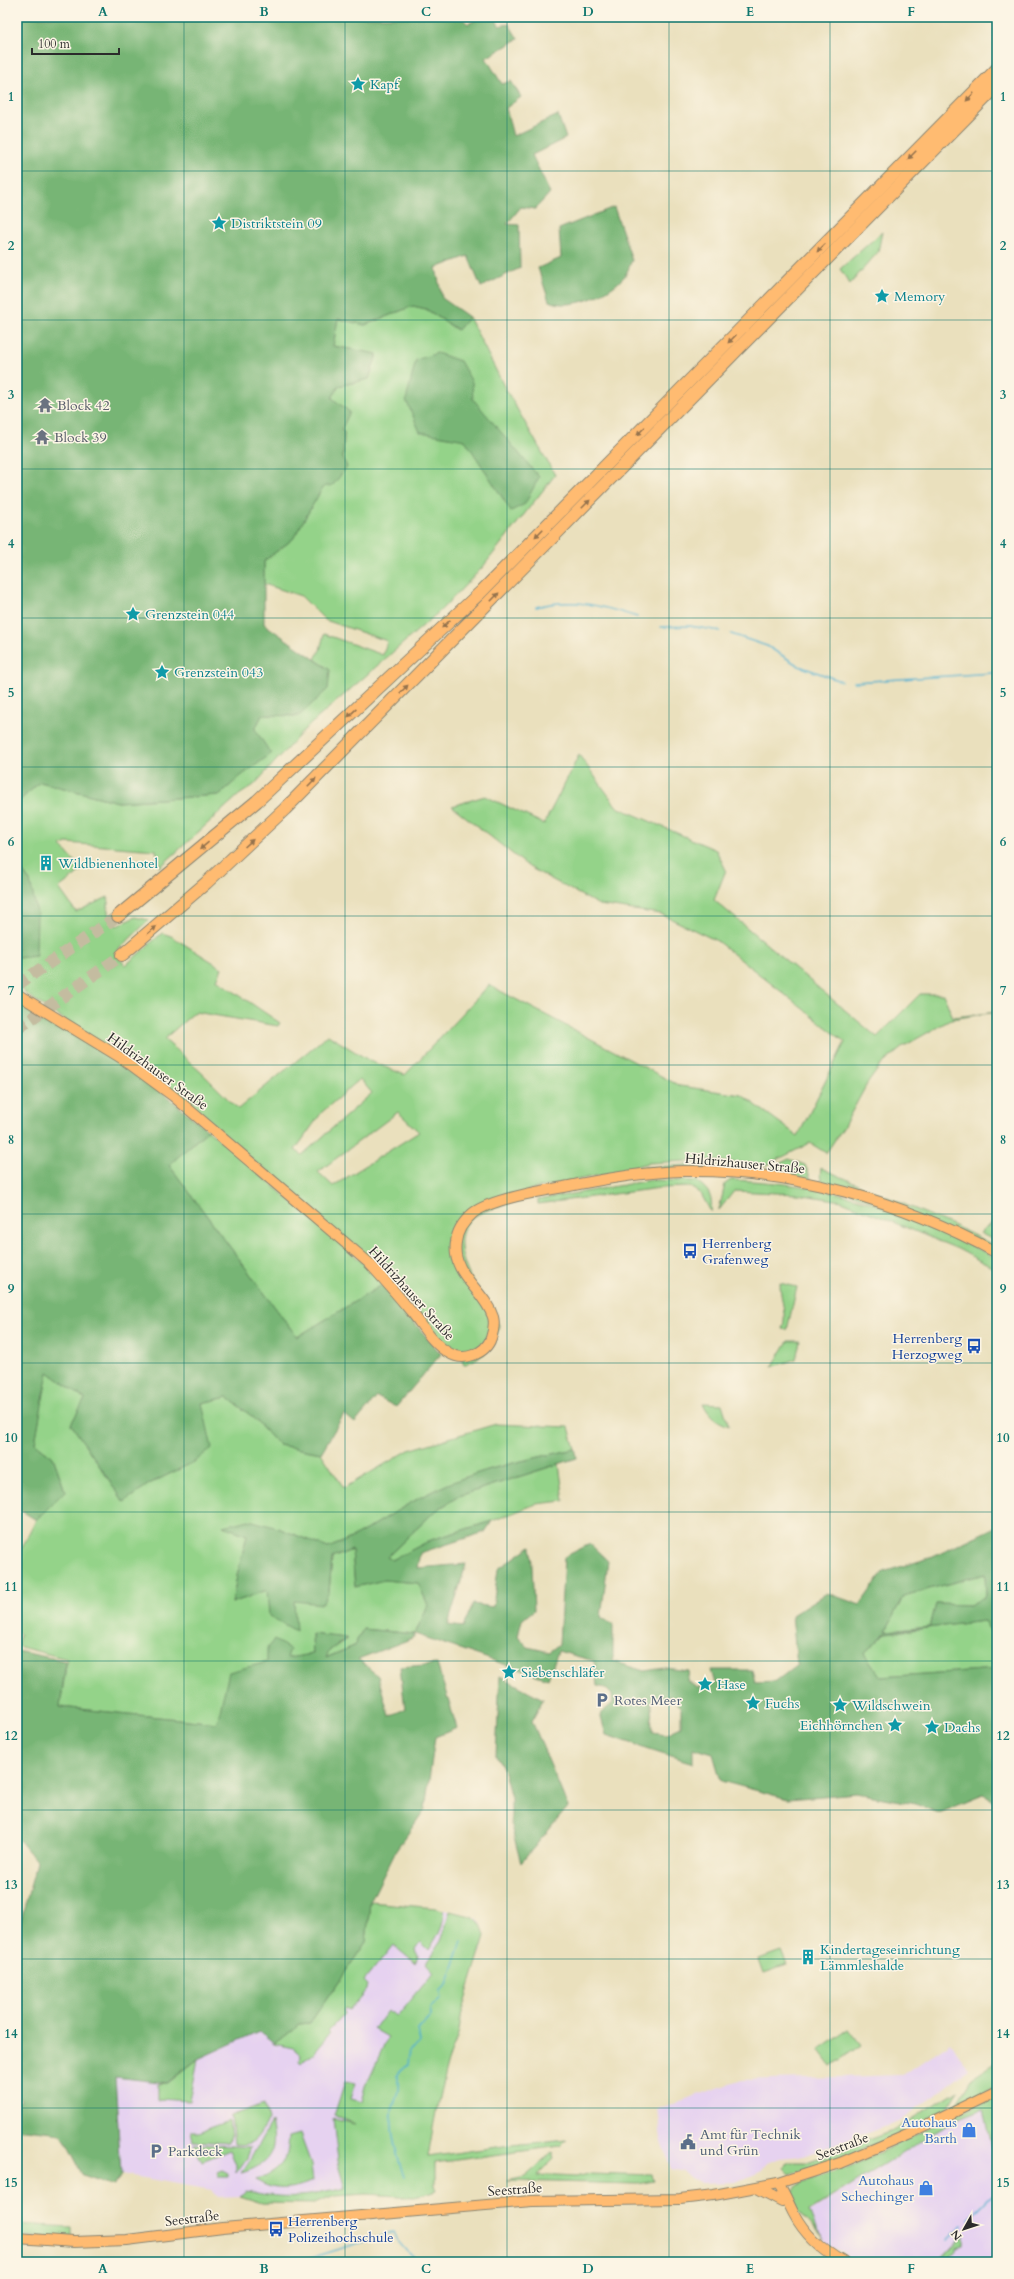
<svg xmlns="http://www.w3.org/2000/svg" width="1014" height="2279" font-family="Cardo,serif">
<rect width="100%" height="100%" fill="#fcf5e5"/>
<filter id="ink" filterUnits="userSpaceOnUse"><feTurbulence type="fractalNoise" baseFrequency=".025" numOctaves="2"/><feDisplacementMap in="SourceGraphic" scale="8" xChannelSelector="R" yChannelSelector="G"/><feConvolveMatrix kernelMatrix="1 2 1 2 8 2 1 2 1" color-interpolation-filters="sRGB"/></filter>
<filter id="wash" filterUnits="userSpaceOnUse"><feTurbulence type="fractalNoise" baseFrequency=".012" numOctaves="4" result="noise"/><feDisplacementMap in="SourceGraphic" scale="16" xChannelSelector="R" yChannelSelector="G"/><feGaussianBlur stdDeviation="0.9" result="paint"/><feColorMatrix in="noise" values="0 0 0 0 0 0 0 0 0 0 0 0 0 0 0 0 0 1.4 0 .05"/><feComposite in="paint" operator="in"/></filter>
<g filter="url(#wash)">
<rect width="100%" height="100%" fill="#eae0bd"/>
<path fill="#e6d2f0" d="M436,1908L477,1918L481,1923L485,1936L481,1952L346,2188L295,2198L264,2195L247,2191L240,2196L218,2197L212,2190L121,2174L115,2077L167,2083L198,2059L259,2031L275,2043L366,1942Z
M951,2042L969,2070L901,2120L803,2156L779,2158L767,2163L759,2173L738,2182L701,2183L691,2179L684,2172L671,2169L661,2139L657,2110L660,2108L741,2080L903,2075Z
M983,2109L997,2175V2262H921L918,2260L911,2262H859L826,2244L816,2229L809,2212L957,2119Z"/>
<path fill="#94d389" stroke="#607f5a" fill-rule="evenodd" d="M882,232L878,252L850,284L840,269Z
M413,306L426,309L457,330L469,317L504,386L555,475L482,568L441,610L305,729L254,785L239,795L160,867L156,850L66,843L61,846L82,870L59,888L76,912L108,897V913L117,926L135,917L149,920L114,954L126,965L162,933L171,936L222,968L217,980L280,1023L278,1026L195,1012L164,1039L203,1074L238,1109L328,1035L370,1061L405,1075L489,985L680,1086L742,1095L798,1136L845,1042L717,941L661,914L599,905L529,867L452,806L485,796L544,824L579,755L617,807L716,850L726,870L714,900L877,1037L920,994H943L953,1017L997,1012L952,1019L904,1046L881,1065L867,1084L843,1128L826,1153L810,1143L767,1165L707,1160L648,1163L625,1169L698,1164L768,1169L789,1159L805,1165L811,1179L685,1167L596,1176L528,1190L530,1197C515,1202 484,1209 472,1218C441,1246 483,1298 499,1325C495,1349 485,1355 464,1365L460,1352L441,1342L391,1281L172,1090L30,997L17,985V958L36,956L30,881L17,864V803L40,782L118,802L219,795L241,776L255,729L262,715L299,716L330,670L315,659L320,650L324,634L383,655L387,641L325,620L301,596L264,584V561L293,539L323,487L343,458L344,432L341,430L332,398L339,386L369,379L377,354L333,346L338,318L365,325ZM360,1079L372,1093L302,1155L295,1150L322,1112ZM398,1112L419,1132L333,1186L318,1172Z
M208,1130L362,1262L382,1285L297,1337L169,1165Z
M821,1168L959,1228L997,1247V1250L822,1182L820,1175Z
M651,1180L696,1181C709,1189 713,1197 711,1212L701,1194L690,1187L660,1188L538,1204V1200Z
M731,1180C760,1181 790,1184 819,1189C876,1199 932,1228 985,1252L997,1259V1270L958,1249L842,1201L797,1194L734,1191L719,1210L725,1184Z
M997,1218V1242L980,1233Z
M780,1283L797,1287L787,1330L782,1329C788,1314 780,1300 780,1283Z
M788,1341H800L796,1359L772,1367Z
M47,1371L85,1399L71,1424L124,1502L149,1484L196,1461L202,1403L227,1397L254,1418L279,1445L321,1453L344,1488L409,1450L496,1424L569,1427L575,1449C527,1460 481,1468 435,1490C398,1507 367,1534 328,1548L278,1528L224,1526L247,1535L237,1576L232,1603L267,1590L295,1630L293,1600L329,1592L332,1558L352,1550L355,1587L384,1580L418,1583L428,1605L415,1634L363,1629L354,1646L325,1658L330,1650L347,1639L312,1634L313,1654L267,1662L217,1723L60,1707L67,1659L17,1646L20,1634L17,1631V1547L22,1548L36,1520L65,1491L53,1457L35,1443Z
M703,1403L722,1404L729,1426C716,1421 709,1416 703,1403Z
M559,1464L564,1501L536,1504L492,1521L431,1540L392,1560L387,1557L434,1512L459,1496Z
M985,1574L986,1596L970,1605L936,1604L930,1627L886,1631L903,1596Z
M984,1621L991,1632H997V1669L881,1677L864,1653L886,1633Z
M370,1902L436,1908L443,1910C446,1924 436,1938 429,1950L421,1942L416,1949L418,1957L415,1963L393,1945L364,1981L368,1985L367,1989L349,2010L345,2008L343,2011L344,2014L328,2031L330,2033L310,2057L309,2056L302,2063L300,2061L301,2055L293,2048L275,2044L300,2024L310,2023L366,1942Z
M450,1911C471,1917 479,1913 485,1936L460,2016C462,2034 450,2051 446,2069C438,2098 433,2127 428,2157L503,2146L567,2139L560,2146L435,2163V2185L437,2190L415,2197L366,2194L335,2196L314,2204L262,2203L240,2196L247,2191C286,2200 307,2197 345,2188L339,2168L333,2119L355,2124L334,2116L345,2081L356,2083L351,2099L362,2102L366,2086L388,2037L374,2029L387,2011L397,2017L434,1972L426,1963L441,1941Z
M781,1951L787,1965L764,1973L759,1959Z
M849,2029L861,2045L831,2066L819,2050Z
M198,2059L190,2101L158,2099V2084L168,2083Z
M997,2062V2085L954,2107L971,2079Z
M958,2090L945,2110L906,2131L859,2151L790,2175L783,2168L786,2162H809L898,2128Z
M997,2095V2175L983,2109L957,2119L809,2211L816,2229L824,2240L798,2211L791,2191L803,2182L854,2165Z
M264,2104L268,2121C257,2137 255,2147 234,2144L231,2116Z
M229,2121L231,2135L229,2143L193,2141L191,2132H199Z
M271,2123C279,2150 268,2166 241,2173C253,2158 260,2139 271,2123Z
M300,2134L311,2164L313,2181C294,2189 275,2193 256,2180C279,2170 288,2163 289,2137Z
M194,2144L251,2147L247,2158L236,2173V2165L230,2150L202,2161Z
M552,2153L554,2159L538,2175L576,2177L590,2173L652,2175L654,2181L637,2184L507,2181L525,2177Z
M222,2170L228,2173V2177H218L217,2172Z
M17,2224L72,2227V2239L17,2236Z
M964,2234V2245L956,2247V2251L951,2254V2262H938Z"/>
<path fill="#77b575" stroke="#517050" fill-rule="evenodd" d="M17,17H461L468,24L481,17H495L499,26L509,24L518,39L486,58L502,84L511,81L521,97L506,108L513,136L558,115L566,138L532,155L550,193L535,209L521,207L507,224L519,225L520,268L481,287L468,256L436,268L442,298L469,317L458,330L426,309L413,306L365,325L338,319L333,346L377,354L369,379L339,386L332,398L350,412L341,430L344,432L343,458L347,467L333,485L323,487L293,539L264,561V624L330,670L328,689L299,716L262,715L255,729L271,754L241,776L219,795L118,802L40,782L17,803Z
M614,207L632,260C629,266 627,275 622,279C607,295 570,311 549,301L538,268L561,258L559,229Z
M437,353L460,361L472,382L473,399L539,477L525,504L511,511L465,440L420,432L406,400L416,360Z
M17,864L30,881L37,913L36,956L17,958Z
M17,1000L138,1073L208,1130L169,1165L297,1337L382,1285L441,1354L396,1407L377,1397L355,1423L344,1414L321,1453L279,1445L254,1418L227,1397L202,1403L212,1448L196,1461L149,1484L124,1502L71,1424L85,1399L48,1372L35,1443L53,1457L65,1491L36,1520L17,1508Z
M575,1449L577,1458L459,1496L434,1512L387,1557L392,1560L431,1540L492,1521L485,1532L420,1553L417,1568L466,1564L448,1625L463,1627L473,1604L493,1607L498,1569L531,1546L534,1610L522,1620L518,1636L528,1647L549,1652L559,1644L564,1557L590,1544L608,1561L601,1617L613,1625V1661L644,1671L665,1668L689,1671L687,1681L698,1687L715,1684L711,1670H752L755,1682L776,1681L797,1665L792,1615L827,1593L860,1605L883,1572L933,1557L997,1526V1632H991L984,1621L886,1633L864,1653L881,1677L997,1669V1802L983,1795L939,1813L915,1804L857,1793L788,1799L721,1781L713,1754L693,1748V1763L606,1735L600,1714L613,1703L612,1695L605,1688L597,1686L594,1661L558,1651L548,1679L415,1634L413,1638L358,1659L378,1676L389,1716L405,1709L400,1667L437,1664L457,1728L435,1737L425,1809L395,1852L370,1902L366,1942L310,2023L300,2024L275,2044L259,2031L198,2059L167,2083L115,2077L121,2174L114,2186L83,2175L62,2134L17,2129V2102L21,2101L17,2091V1934L37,1862L17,1837V1651L66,1661L60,1707L217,1723L229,1672L267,1662V1648L274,1640L290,1649L287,1658L313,1654L312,1634L347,1638L330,1650L326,1658L354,1646L363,1629L415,1634L428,1605L418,1583L384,1580L355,1587L352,1550L332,1558L329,1592L322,1604L294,1601L296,1631L269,1616L267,1590L232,1603L237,1576L247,1535L223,1526L249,1520L278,1528L328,1548C367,1534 398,1507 435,1490C481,1468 527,1460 575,1449ZM985,1574L986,1596L970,1605L936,1604L930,1627L886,1631L903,1596ZM670,1696L681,1708V1727L666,1734L652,1732L651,1701Z
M500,1676L543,1699L532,1721L568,1807L521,1863L511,1826V1798L503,1768L496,1755Z"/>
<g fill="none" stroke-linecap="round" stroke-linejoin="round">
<path stroke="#51b1cf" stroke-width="1.5" d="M536,607C572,597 603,606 637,617
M661,627L690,626L720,631
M731,634L767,646L799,666L841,681
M854,682L993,673
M404,2177C397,2155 390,2134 392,2111C393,2104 397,2097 398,2090C399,2076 394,2073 408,2065C411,2045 402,2055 420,2043L418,2030L431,2016L430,2008L441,1998L439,1991L447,1985L462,1941
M968,2219L997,2190
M947,2240L962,2225
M298,2262L394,2232L397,2239L417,2262"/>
</g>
</g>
<g filter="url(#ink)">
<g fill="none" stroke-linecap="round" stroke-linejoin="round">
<path stroke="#c4bca0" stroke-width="12" stroke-dasharray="12 6" stroke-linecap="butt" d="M17,985L118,916
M17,1029L122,955"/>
<g stroke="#8a8674" stroke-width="12">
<path id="major" d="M17,994L123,1059L173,1096L369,1263C385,1280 399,1297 414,1315C424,1328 434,1345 449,1353C457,1358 465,1358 473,1355C482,1352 488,1347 491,1338C493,1332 495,1324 493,1317C484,1289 451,1275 456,1242C457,1230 464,1221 473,1213C492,1199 540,1191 564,1187C603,1179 643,1172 683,1171C792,1169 902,1201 997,1253
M778,2183C785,2193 788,2203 794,2214C805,2235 822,2250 843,2262
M757,2188L782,2201
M17,2238L74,2242L127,2240L223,2228L532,2201L680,2199L714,2195L778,2183L840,2163L913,2132L997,2091"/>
</g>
<g stroke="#8a8674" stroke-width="14">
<path id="highway" d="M118,916L257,801L482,591L997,69
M122,955L206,883L285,809L997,86"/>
</g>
<use href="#major" stroke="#ffbb71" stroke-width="10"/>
<use href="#highway" stroke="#ffbb71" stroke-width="12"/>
</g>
<defs><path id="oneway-solid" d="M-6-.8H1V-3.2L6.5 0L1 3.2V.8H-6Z"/></defs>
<g fill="#95734e">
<use href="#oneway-solid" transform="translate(970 97) rotate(134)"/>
<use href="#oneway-solid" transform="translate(912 155) rotate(135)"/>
<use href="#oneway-solid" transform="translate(821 248) rotate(135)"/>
<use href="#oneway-solid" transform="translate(732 339) rotate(135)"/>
<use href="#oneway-solid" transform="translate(641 431) rotate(135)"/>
<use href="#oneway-solid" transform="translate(586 504) rotate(-45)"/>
<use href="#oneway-solid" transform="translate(539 533) rotate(135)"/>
<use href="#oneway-solid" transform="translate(495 597) rotate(-46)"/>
<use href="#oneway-solid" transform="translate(446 624) rotate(137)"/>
<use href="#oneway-solid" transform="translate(404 689) rotate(-45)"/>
<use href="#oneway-solid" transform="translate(352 713) rotate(137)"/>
<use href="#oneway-solid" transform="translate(312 782) rotate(-45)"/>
<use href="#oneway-solid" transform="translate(249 843) rotate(-42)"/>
<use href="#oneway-solid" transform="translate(204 846) rotate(140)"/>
<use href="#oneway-solid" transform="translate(152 930) rotate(-40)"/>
</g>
</g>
<path fill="none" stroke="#0f766e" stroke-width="1" stroke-opacity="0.55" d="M184,17V2262M345,17V2262M507,17V2262M669,17V2262M830,17V2262M17,171H997M17,320H997M17,469H997M17,618H997M17,767H997M17,916H997M17,1065H997M17,1214H997M17,1363H997M17,1512H997M17,1661H997M17,1810H997M17,1959H997M17,2108H997"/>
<defs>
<g id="sight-bare" transform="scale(1.2)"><path d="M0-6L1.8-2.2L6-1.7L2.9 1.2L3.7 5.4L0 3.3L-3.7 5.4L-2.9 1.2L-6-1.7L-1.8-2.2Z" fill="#0f9aa8" stroke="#fcf5e5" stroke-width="2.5" paint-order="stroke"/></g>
<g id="temple-bare" transform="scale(1.2)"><path d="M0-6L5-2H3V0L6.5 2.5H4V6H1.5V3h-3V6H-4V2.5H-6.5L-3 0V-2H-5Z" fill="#6b7280" stroke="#fcf5e5" stroke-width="2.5" paint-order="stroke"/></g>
<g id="building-bare" transform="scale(1.2)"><path d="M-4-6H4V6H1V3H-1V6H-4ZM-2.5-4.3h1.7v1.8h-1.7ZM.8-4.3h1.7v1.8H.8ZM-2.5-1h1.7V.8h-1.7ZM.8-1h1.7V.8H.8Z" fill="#0f9aa8" stroke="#fcf5e5" stroke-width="2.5" paint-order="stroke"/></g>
<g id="bus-bare" transform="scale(1.2)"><path d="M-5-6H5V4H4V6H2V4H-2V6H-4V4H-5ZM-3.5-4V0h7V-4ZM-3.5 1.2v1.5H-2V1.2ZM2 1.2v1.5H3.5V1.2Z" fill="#1a4fb4" stroke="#fcf5e5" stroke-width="2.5" paint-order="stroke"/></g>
<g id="parking-bare" transform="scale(1.2)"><path d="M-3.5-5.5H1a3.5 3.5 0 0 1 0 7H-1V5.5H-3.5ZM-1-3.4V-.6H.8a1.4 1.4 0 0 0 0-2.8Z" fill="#5c6f8a" stroke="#fcf5e5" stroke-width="2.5" paint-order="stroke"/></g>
<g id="shop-bare" transform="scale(1.2)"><path d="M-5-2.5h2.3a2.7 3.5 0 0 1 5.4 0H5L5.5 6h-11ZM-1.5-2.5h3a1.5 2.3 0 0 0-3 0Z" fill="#3f7fe0" stroke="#fcf5e5" stroke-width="2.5" paint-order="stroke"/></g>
<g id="civic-bare" transform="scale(1.2)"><path d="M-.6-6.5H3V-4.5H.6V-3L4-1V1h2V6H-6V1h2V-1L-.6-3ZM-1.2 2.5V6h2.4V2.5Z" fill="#5c6f8a" stroke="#fcf5e5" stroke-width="2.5" paint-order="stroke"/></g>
</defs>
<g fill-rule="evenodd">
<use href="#sight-bare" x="358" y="84"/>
<use href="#sight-bare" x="219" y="223"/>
<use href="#sight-bare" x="882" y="296"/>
<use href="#temple-bare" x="45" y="405"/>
<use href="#temple-bare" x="42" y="437"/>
<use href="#sight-bare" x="133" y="614"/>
<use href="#sight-bare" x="162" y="672"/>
<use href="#building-bare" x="46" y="863"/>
<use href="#bus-bare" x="690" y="1251"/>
<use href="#bus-bare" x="974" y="1346"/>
<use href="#sight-bare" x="509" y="1672"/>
<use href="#sight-bare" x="705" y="1684"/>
<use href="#parking-bare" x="602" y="1700"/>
<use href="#sight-bare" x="753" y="1703"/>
<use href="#sight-bare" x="840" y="1705"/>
<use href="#sight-bare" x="895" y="1725"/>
<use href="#sight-bare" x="932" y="1727"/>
<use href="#building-bare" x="808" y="1957"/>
<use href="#shop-bare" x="969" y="2130"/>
<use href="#civic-bare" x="688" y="2142"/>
<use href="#parking-bare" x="156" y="2151"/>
<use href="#shop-bare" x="926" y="2188"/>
<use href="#bus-bare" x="276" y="2229"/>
</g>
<g text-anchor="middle" stroke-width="3" stroke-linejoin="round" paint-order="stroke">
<g font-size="14" fill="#0d838f" stroke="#fcf5e5" text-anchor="start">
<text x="370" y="89">Kapf</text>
<text x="231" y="228">Distriktstein 09</text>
<text x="894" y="301">Memory</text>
<text x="145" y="619">Grenzstein 044</text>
<text x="174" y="677">Grenzstein 043</text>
<text x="58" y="868">Wildbienenhotel</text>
<text x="521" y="1677">Siebenschläfer</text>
<text x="717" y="1689">Hase</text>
<text x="765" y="1708">Fuchs</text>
<text x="852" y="1710">Wildschwein</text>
<text x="883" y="1730" text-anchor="end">Eichhörnchen</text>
<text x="944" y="1732">Dachs</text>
<text x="820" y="1954">Kindertageseinrichtung<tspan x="820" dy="16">Lämmleshalde</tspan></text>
</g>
<g font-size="14" fill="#5b616d" stroke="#fcf5e5" text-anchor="start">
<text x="57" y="410">Block 42</text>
<text x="54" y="442">Block 39</text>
</g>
<g font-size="14" fill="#2b2b2b" stroke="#fcf5e5">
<text transform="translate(158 1071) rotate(36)" y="5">Hildrizhauser Straße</text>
<text transform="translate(745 1163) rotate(5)" y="5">Hildrizhauser Straße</text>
<text transform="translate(412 1293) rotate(48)" y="5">Hildrizhauser Straße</text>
<text transform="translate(842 2146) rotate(-21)" y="5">Seestraße</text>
<text transform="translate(515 2189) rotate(-4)" y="5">Seestraße</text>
<text transform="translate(192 2218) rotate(-7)" y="5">Seestraße</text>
</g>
<g font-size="14" fill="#164399" stroke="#fcf5e5" text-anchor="start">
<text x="702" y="1248">Herrenberg<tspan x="702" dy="16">Grafenweg</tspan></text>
<text x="962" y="1343" text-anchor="end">Herrenberg<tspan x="962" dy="16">Herzogweg</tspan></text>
<text x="288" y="2226">Herrenberg<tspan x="288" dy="16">Polizeihochschule</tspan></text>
</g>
<g font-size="14" fill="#4e5e75" stroke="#fcf5e5" text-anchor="start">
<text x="614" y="1705">Rotes Meer</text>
<text x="700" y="2139">Amt für Technik<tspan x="700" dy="16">und Grün</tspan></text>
<text x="168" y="2156">Parkdeck</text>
</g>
<g font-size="14" fill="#366cbe" stroke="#fcf5e5" text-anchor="end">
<text x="957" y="2127">Autohaus<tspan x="957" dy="16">Barth</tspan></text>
<text x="914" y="2185">Autohaus<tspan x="914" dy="16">Schechinger</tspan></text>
</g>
</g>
<rect width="1014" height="2279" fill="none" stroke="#fcf5e5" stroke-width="44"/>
<g transform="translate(964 2229) rotate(231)" stroke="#fcf5e5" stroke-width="3" paint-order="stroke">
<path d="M0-3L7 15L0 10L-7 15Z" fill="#2b2b2b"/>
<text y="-6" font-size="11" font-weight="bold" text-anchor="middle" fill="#2b2b2b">N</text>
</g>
<path d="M32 48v6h87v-6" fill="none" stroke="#2b2b2b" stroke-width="2"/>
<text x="38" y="48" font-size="12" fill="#2b2b2b" stroke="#fcf5e5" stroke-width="3" paint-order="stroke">100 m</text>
<rect x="22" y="22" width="970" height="2235" fill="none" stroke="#0f766e" stroke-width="1.5"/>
<g font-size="13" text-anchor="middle" font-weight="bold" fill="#0f766e">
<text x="103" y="16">A</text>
<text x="264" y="16">B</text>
<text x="426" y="16">C</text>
<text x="588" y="16">D</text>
<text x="750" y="16">E</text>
<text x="911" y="16">F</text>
<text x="11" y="101">1</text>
<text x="1003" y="101">1</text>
<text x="11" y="250">2</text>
<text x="1003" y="250">2</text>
<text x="11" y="399">3</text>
<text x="1003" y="399">3</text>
<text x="11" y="548">4</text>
<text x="1003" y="548">4</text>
<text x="11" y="697">5</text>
<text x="1003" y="697">5</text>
<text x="11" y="846">6</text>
<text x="1003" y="846">6</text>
<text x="11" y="995">7</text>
<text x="1003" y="995">7</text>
<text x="11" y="1144">8</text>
<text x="1003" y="1144">8</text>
<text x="11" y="1293">9</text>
<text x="1003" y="1293">9</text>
<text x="11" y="1442">10</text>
<text x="1003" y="1442">10</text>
<text x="11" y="1591">11</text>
<text x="1003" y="1591">11</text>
<text x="11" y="1740">12</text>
<text x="1003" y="1740">12</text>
<text x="11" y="1889">13</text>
<text x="1003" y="1889">13</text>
<text x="11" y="2038">14</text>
<text x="1003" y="2038">14</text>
<text x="11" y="2187">15</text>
<text x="1003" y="2187">15</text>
<text x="103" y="2273">A</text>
<text x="264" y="2273">B</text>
<text x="426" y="2273">C</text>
<text x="588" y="2273">D</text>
<text x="750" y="2273">E</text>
<text x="911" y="2273">F</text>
</g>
</svg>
